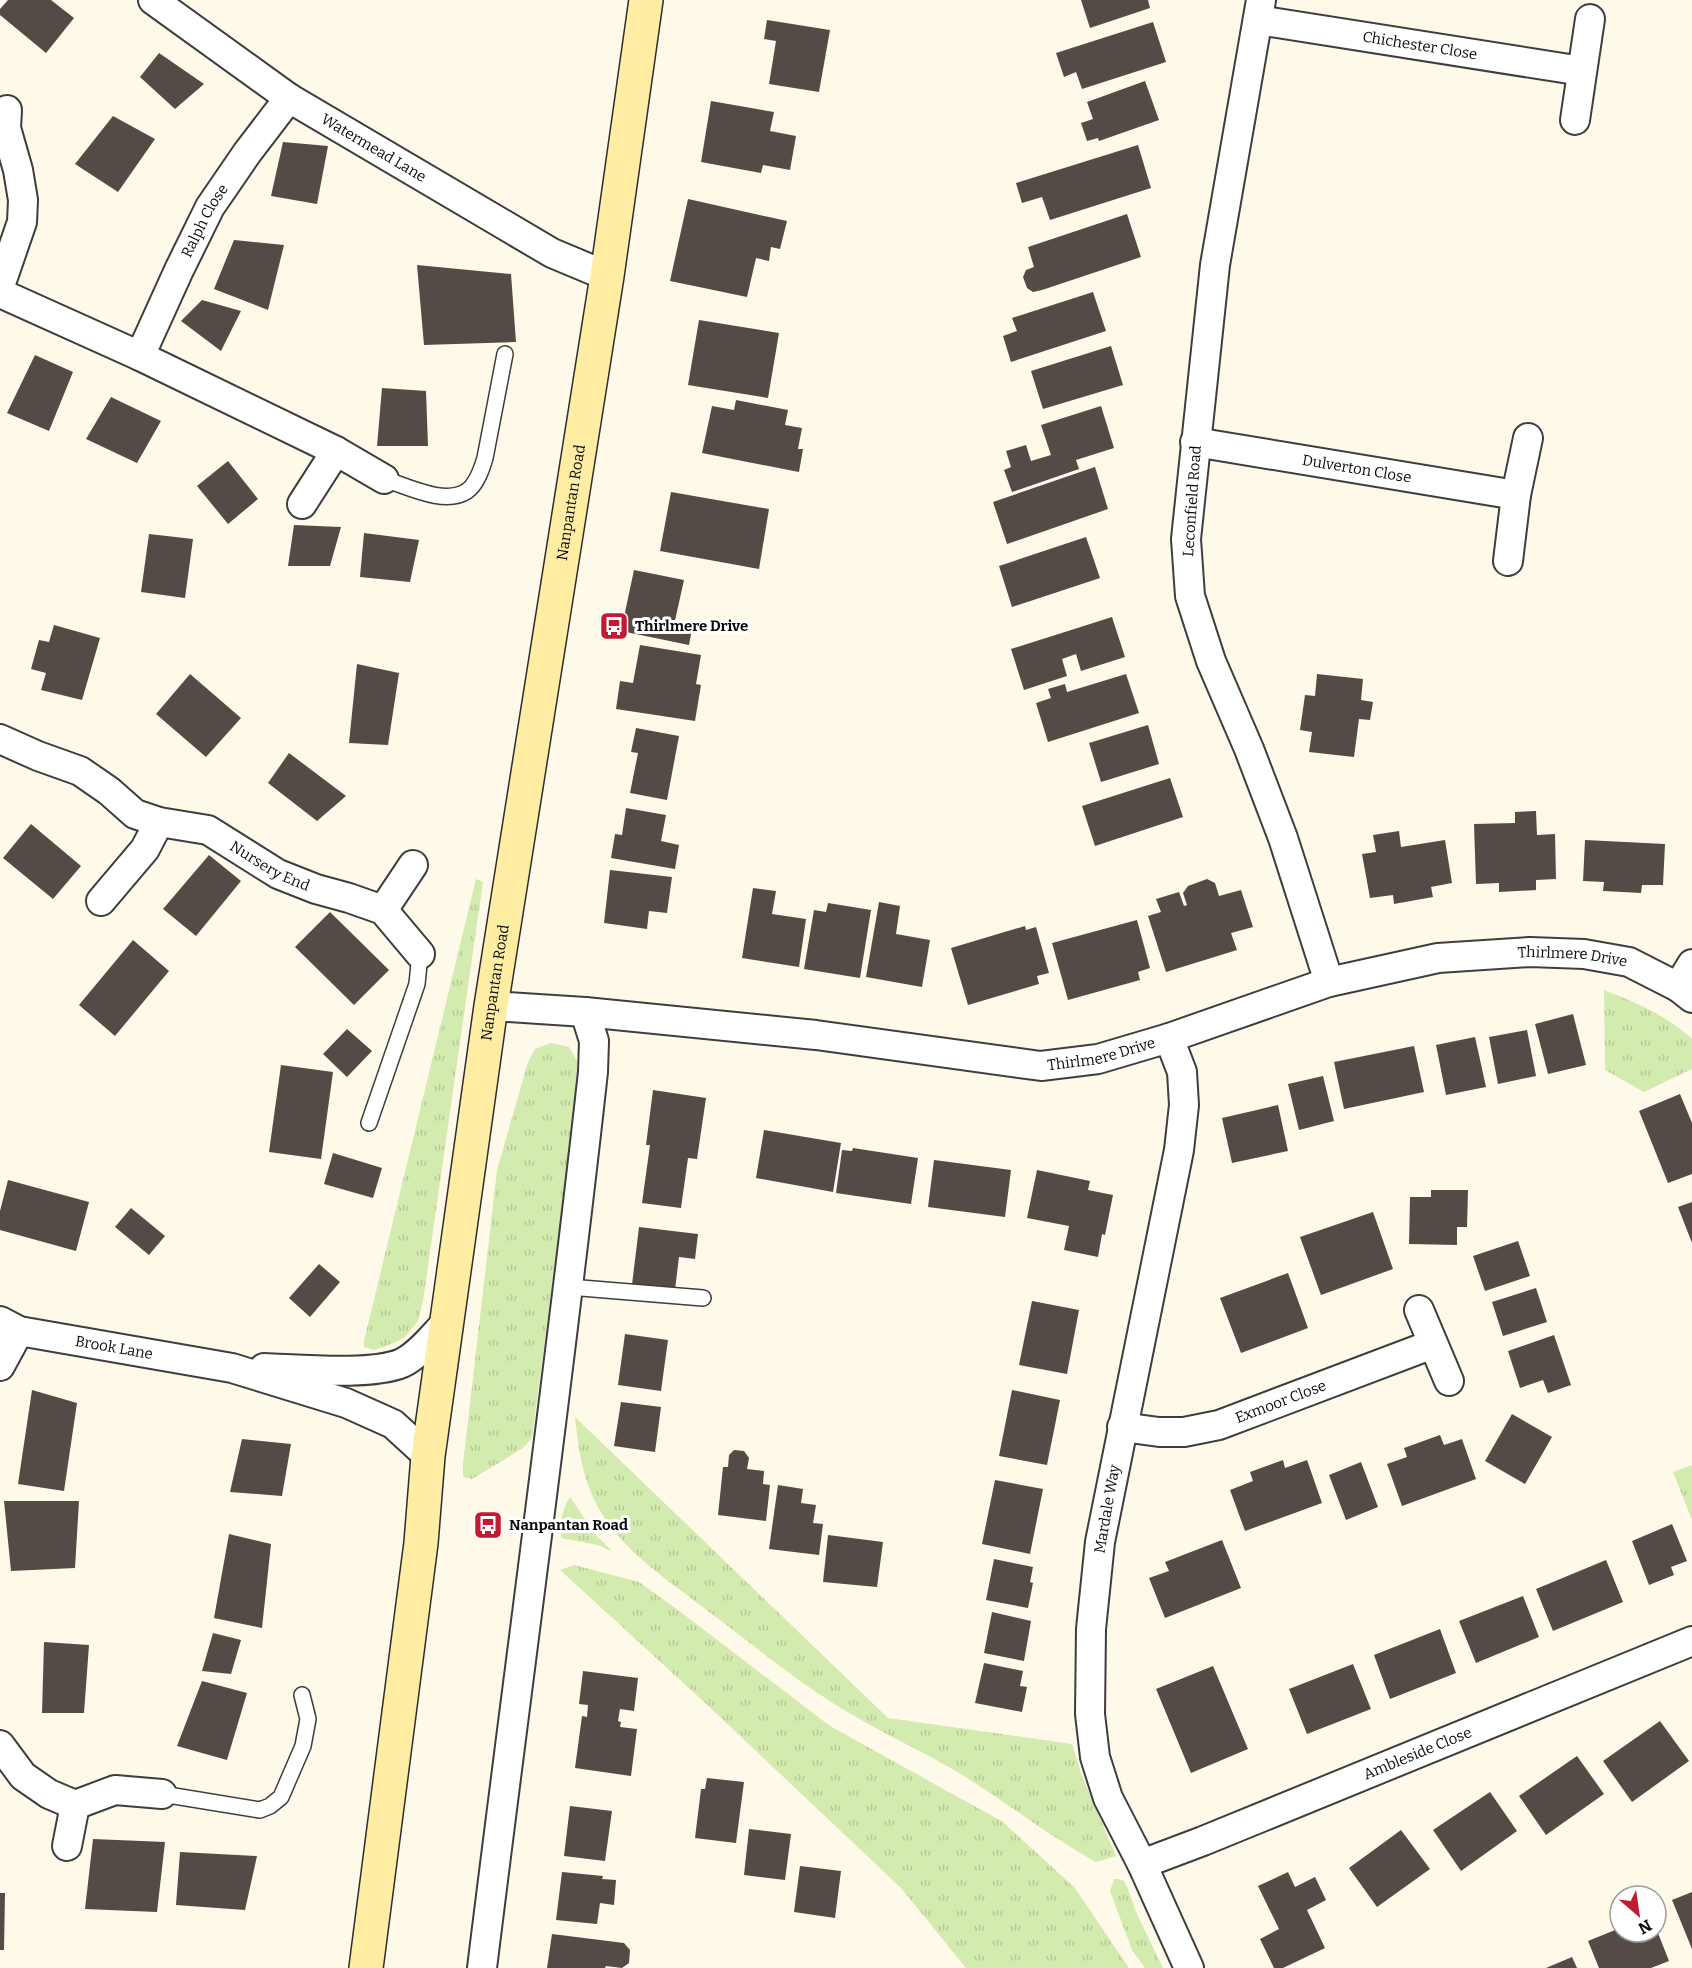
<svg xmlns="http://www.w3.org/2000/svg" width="1692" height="1968" font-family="Bitter,serif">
<defs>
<pattern id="grass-tufts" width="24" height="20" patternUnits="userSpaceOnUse" patternTransform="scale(1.5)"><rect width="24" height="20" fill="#d4ebb0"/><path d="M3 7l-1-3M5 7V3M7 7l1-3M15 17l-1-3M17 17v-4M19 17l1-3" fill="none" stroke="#b5c896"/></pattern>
</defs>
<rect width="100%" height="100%" fill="#fff9e9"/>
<path fill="url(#grass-tufts)" d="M476,879L483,882L423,1301L418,1321L405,1337L394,1343L374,1350L364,1347V1341Z
M1604,990C1635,1002 1668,1016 1692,1039V1069L1644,1092L1605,1070Z
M551,1043L569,1047L578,1063L579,1080L532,1438L523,1448L472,1479L463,1477V1464L497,1170L528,1062L535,1049Z
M575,1417L888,1718L1072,1744L1082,1776L1116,1856L1096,1862C1049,1836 1006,1802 959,1773C919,1749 875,1730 836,1705C790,1676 747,1640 704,1608C669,1581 632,1557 606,1520C584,1489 579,1454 575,1417Z
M1692,1465V1520L1673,1472Z
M570,1497L596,1535L613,1552L598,1545L561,1538C559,1525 563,1507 570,1497Z
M574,1565L639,1582L678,1610L830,1726L1003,1822L1075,1888L1129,1968H966L901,1888L702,1700L560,1570Z
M1114,1879H1119L1124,1881L1128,1889L1136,1912L1163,1968H1145L1132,1950L1110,1891Z"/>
<path fill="#544b47" d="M8,0H51L74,18L46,53L0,15V9Z
M1081,0H1148L1150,8L1090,28Z
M767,20L830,30L819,92L769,84L776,41L764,39Z
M1153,22L1166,62L1082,89L1076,72L1064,77L1056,53Z
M159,53L204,84L175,109L140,77Z
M1145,81L1159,120L1099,141L1098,138L1087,141L1081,123L1093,119L1087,102Z
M711,101L774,112L770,131L796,136L790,170L763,165L761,173L701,162Z
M113,116L155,139L118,192L75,164Z
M283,142L328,146L317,204L271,196Z
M1138,145L1151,188L1050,220L1042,197L1022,203L1016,183Z
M688,199L787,221L780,249L771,247L769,261L756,258L747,297L670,281Z
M1127,214L1141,257L1042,290L1033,292L1027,288L1023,277L1026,270L1034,267L1028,247Z
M234,240L284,245L268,310L214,289Z
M417,265L511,274L516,342L424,345Z
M1093,292L1106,331L1011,362L1003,336L1017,331L1012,318Z
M202,300L241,311L221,351L181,321Z
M699,320L779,333L768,398L688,385Z
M1111,346L1123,385L1043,409L1031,371Z
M35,355L73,372L49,431L7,413Z
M382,388L426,391L428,446H377Z
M111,397L161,421L137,463L86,439Z
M736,400L788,410L785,425L802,428L798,449H803L799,472L702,453L712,406L734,410Z
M1101,406L1114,448L1076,460L1079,469L1012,492L1004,470L1011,467L1006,451L1026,445L1031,461L1051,455L1041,425Z
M228,461L258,499L228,524L197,486Z
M1095,467L1108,509L1007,544L993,502Z
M671,492L769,509L759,569L660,551Z
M294,525L341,527L330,566H288Z
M364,533L419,540L410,582L360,577Z
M149,534L193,539L185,598L141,592Z
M1086,537L1100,578L1012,607L999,566Z
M634,570L684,580L674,625L692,629L689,645L621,631Z
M1112,617L1125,657L1081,671L1076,654L1062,659L1067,676L1024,690L1011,649Z
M54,625L100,638L82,700L41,690L46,673L31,669L39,640L49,642Z
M640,645L701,655L696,684L701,685L695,721L616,709L620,681L633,683Z
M357,664L399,673L388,745L349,743Z
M190,674L241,718L206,757L156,714Z
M1126,674L1139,713L1048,742L1036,703L1051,698L1048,689L1065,684L1067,692Z
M1317,674L1363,679L1361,700L1373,702L1370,720L1359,719L1354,757L1309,752L1312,732L1300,730L1305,695L1315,696Z
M1148,725L1159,764L1101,782L1089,743Z
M636,728L679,736L667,800L630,793L638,753L631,752Z
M289,753L346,796L317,821L268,783Z
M1170,778L1183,817L1095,846L1082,806Z
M626,808L666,815L661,841L679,845L675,869L611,858L615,834L622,835Z
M1536,811L1537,835L1555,834L1556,879L1536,880V890L1499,892V883L1476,884L1474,824L1515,823V812Z
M31,824L81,866L53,899L3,858Z
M1399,831L1401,847L1445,840L1452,883L1431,887L1433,897L1394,904L1393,895L1370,898L1362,854L1376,852L1373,835Z
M1585,840L1665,844L1663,885H1642L1641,893L1623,892L1603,891L1604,882L1583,881Z
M209,855L241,881L196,936L163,909Z
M610,870L672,877L667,913L649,911L647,929L604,923Z
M1207,879L1215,883L1219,896L1241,890L1253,927L1231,933L1237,950L1166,972L1148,916L1161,912L1156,899L1179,892L1184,906L1187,905L1183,893L1188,886Z
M753,888L776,891L772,914L806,919L799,967L742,958Z
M879,902L900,906L896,934L930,940L922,987L866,977Z
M828,903L871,910L860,978L804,969L814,910L826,912Z
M330,912L389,970L354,1005L295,947Z
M1137,920L1150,968L1138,972L1140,980L1068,1000L1052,943Z
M1025,926L1026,930L1036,927L1049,973L1037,976L1039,984L968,1005L951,948Z
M133,940L169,971L115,1036L79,1005Z
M1573,1014L1586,1065L1548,1074L1535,1024Z
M347,1029L372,1051L347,1077L323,1054Z
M1527,1030L1536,1076L1498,1084L1489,1037Z
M1475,1037L1486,1087L1446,1095L1436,1045Z
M1414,1046L1424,1092L1344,1109L1334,1062Z
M281,1065L333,1072L321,1159L269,1152Z
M1323,1076L1334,1121L1299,1130L1288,1084Z
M653,1090L706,1098L697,1159L688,1158L681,1208L642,1203L650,1145H646Z
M1680,1094L1692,1123V1174L1668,1183L1639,1111Z
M1278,1105L1288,1151L1232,1163L1222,1118Z
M764,1130L841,1143L833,1192L756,1178Z
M853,1148L918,1158L911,1204L836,1193L842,1150L852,1151Z
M333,1153L382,1168L373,1198L324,1184Z
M934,1160L1011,1170L1005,1217L928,1207Z
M1037,1170L1090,1181L1088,1190L1113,1195L1105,1235L1102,1234L1098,1257L1064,1250L1069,1226L1027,1218Z
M8,1180L89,1202L76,1251L0,1230V1211Z
M1431,1190H1468L1467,1227H1457V1245L1409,1244L1410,1197H1431Z
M1692,1202V1243L1678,1207Z
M131,1208L165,1236L149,1255L115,1227Z
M1373,1212L1393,1269L1321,1295L1300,1237Z
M639,1227L698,1234L695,1259L679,1257L674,1298L631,1293Z
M1518,1241L1530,1276L1485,1291L1473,1256Z
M319,1264L340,1282L310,1317L289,1298Z
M1288,1273L1308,1328L1241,1353L1220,1298Z
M1536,1288L1547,1322L1503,1336L1492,1302Z
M1032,1301L1079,1310L1067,1374L1019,1365Z
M625,1334L668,1340L661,1391L618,1385Z
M1554,1335L1571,1385L1548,1393L1543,1380L1520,1388L1508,1351Z
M32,1390L77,1403L64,1491L18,1484Z
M1012,1390L1060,1400L1047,1465L999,1456Z
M621,1402L661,1407L655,1452L614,1446Z
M1512,1414L1552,1437L1525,1484L1485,1461Z
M1440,1435L1444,1445L1462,1439L1476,1479L1402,1506L1387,1464L1407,1457L1404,1448Z
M242,1439L291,1444L282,1496L230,1492Z
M734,1450L744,1451L749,1458L747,1469L764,1471L763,1484L770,1485L766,1521L718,1515L723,1467H728L729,1455Z
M1283,1460L1285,1468L1307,1460L1322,1503L1245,1531L1230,1490L1253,1481L1250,1472Z
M1361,1462L1378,1507L1346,1520L1329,1475Z
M995,1480L1043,1489L1030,1554L982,1544Z
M778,1485L803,1489L801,1503L816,1505L813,1523L823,1524L819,1555L769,1549Z
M4,1501H79L75,1568L11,1571Z
M1672,1524L1687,1561L1671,1567L1674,1575L1649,1585L1632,1541Z
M229,1534L271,1544L262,1628L214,1618Z
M828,1535L883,1542L877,1587L823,1582Z
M1222,1540L1241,1588L1165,1618L1149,1578L1169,1571L1165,1562Z
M994,1559L1033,1567L1030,1582L1033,1583L1028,1608L986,1600Z
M1606,1560L1623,1602L1553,1631L1536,1589Z
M1523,1596L1539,1637L1476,1663L1459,1621Z
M992,1612L1031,1621L1024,1661L984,1653Z
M1440,1629L1456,1673L1390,1699L1374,1655Z
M213,1633L241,1640L231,1674L202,1671Z
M44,1642L89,1645L84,1713H42Z
M984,1663L1023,1671L1020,1686L1027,1687L1022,1712L975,1703Z
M1353,1664L1371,1709L1307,1734L1289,1689Z
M1213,1666L1248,1749L1191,1773L1156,1689Z
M583,1671L638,1678L634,1711L620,1709L618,1721L621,1722L620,1727L637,1729L631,1776L575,1768L582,1716L587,1717L588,1705L579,1704Z
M202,1681L247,1693L227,1760L177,1746Z
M1660,1721L1689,1761L1632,1802L1603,1761Z
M1577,1756L1604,1794L1546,1835L1519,1796Z
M707,1778L744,1782L736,1843L695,1838L701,1789H705Z
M1490,1792L1517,1831L1461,1871L1433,1830Z
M570,1806L612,1811L605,1861L564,1856Z
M749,1829L791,1834L785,1880L744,1875Z
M1401,1830L1430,1869L1377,1907L1349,1868Z
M93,1839L165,1842L157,1912L85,1909Z
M180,1852L257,1856L245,1910L176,1905Z
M800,1866L841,1871L835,1918L794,1912Z
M562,1872L603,1876L602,1879L616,1880L614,1905L600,1903L597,1924L556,1920Z
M1288,1872L1295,1887L1315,1877L1326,1900L1307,1910L1325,1948L1283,1968H1274L1260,1939L1279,1929L1258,1886Z
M1692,1892V1949L1672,1900Z
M0,1893H5L4,1950H0Z
M1620,1928V1932H1656V1928L1669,1961L1651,1968H1599L1588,1941Z
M552,1934L624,1943L630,1950L629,1963L622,1968L606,1966L605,1968H547Z
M1572,1957L1577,1968H1546Z"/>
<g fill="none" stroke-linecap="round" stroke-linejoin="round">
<g stroke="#3e3e3e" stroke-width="18">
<path id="lane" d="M384,479C407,486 445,506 467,491C477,484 482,468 485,458L505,354
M369,1123L417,984L420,954
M569,1287L703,1298
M162,1794L260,1810L270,1806L281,1797L303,1746L308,1719L302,1695"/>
</g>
<g stroke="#3e3e3e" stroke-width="32">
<g id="street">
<path id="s1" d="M153,0L289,98L552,253L607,276"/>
<path d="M1261,0L1215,265L1186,539L1190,596L1211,661L1249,749L1283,838L1329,982"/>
<path id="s2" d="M1258,20L1582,71"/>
<path d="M1575,120L1590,19"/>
<path d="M0,286L22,222L23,200L18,170L6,128L7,110"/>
<path d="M0,293L140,356L336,451L384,479"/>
<path id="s3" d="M140,356L179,270L210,207L247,153L289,98"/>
<path id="s4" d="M1195,442L1516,495"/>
<path d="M302,504L336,451"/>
<path d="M1508,561L1516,495L1528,438"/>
<path id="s5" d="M0,739L38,756L80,771L109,791L135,814L159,822L208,830L278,874L316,889L349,898L383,910L420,954"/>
<path d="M101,901L145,849L159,822"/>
<path d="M383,910L413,865"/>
<path d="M1678,987L1692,964"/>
<path id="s6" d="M491,1006L585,1012L816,1035L1041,1066L1098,1059L1169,1038L1329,982L1438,958L1530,952L1584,954L1629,962L1678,987L1692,998"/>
<path d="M1169,1038L1182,1072L1184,1105L1179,1150L1100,1542L1091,1629L1090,1714L1095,1757L1108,1798L1142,1864L1189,1968"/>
<path d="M1419,1310L1449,1381"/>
<path id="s7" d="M0,1321L19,1331L232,1368L346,1403L393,1424L428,1456"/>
<path d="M0,1366L19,1331"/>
<path d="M264,1368C298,1369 372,1376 402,1363C419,1355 433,1336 446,1323"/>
<path id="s8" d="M1122,1427L1159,1432H1184L1219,1425L1433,1344"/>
<path d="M0,1745L23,1776L49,1794L75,1805L115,1790L162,1794"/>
<path d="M67,1846L75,1805"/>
<path id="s9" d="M1142,1864L1203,1841L1692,1641"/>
<path d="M482,1968C519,1669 560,1371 593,1072L594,1041L585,1012"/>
</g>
</g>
<g stroke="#2d2d2d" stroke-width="36">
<g id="secondary">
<path id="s10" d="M366,1968L421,1543L428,1456L491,1006L607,276L646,0"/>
</g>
</g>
<use href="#lane" stroke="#fff" stroke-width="15"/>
<use href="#street" stroke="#fff" stroke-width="28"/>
<use href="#secondary" stroke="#ffeda4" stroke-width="33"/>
</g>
<defs>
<g id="bus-square" transform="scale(1.5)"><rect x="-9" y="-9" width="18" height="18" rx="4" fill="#c21b31" stroke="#fff"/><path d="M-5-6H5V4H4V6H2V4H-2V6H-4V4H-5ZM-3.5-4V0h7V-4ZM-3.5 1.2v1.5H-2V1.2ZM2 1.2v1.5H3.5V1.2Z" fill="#fff"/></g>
</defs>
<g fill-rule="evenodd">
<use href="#bus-square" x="614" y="626"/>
<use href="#bus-square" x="488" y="1525"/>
</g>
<g text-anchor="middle" stroke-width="6" stroke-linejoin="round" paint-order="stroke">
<g font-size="15" fill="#0b0b0b" stroke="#fff">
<text dy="5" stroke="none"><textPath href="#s2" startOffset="164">Chichester Close</textPath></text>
<text dy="5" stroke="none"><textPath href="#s1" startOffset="266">Watermead Lane</textPath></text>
<text dy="5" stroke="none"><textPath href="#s3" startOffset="150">Ralph Close</textPath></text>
<text dy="5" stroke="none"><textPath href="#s4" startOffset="164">Dulverton Close</textPath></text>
<text transform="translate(1192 501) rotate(-86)" y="5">Leconfield Road</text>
<text dy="5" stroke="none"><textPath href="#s10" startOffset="1480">Nanpantan Road</textPath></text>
<text dy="5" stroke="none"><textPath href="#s5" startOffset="303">Nursery End</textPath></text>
<text dy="5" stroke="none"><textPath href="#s6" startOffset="1101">Thirlmere Drive</textPath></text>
<text dy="5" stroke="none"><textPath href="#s10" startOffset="994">Nanpantan Road</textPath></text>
<text dy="5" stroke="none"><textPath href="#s6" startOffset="615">Thirlmere Drive</textPath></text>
<text dy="5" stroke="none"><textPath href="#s7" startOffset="118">Brook Lane</textPath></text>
<text dy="5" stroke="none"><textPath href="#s8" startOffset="164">Exmoor Close</textPath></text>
<text transform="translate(1107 1509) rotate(-80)" y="5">Mardale Way</text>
<text dy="5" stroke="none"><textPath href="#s9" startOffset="297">Ambleside Close</textPath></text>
</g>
<g font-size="15" font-weight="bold" fill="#0b0b0b" stroke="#fff" text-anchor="start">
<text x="635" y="631">Thirlmere Drive</text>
<text x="509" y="1530">Nanpantan Road</text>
</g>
</g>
<g transform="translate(1638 1914) rotate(151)"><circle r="28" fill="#ffffff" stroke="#9d9d9d" stroke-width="1.5"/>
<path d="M0-4.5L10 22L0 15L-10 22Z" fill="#c21b31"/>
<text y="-9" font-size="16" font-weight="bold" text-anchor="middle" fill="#0b0b0b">N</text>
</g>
</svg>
